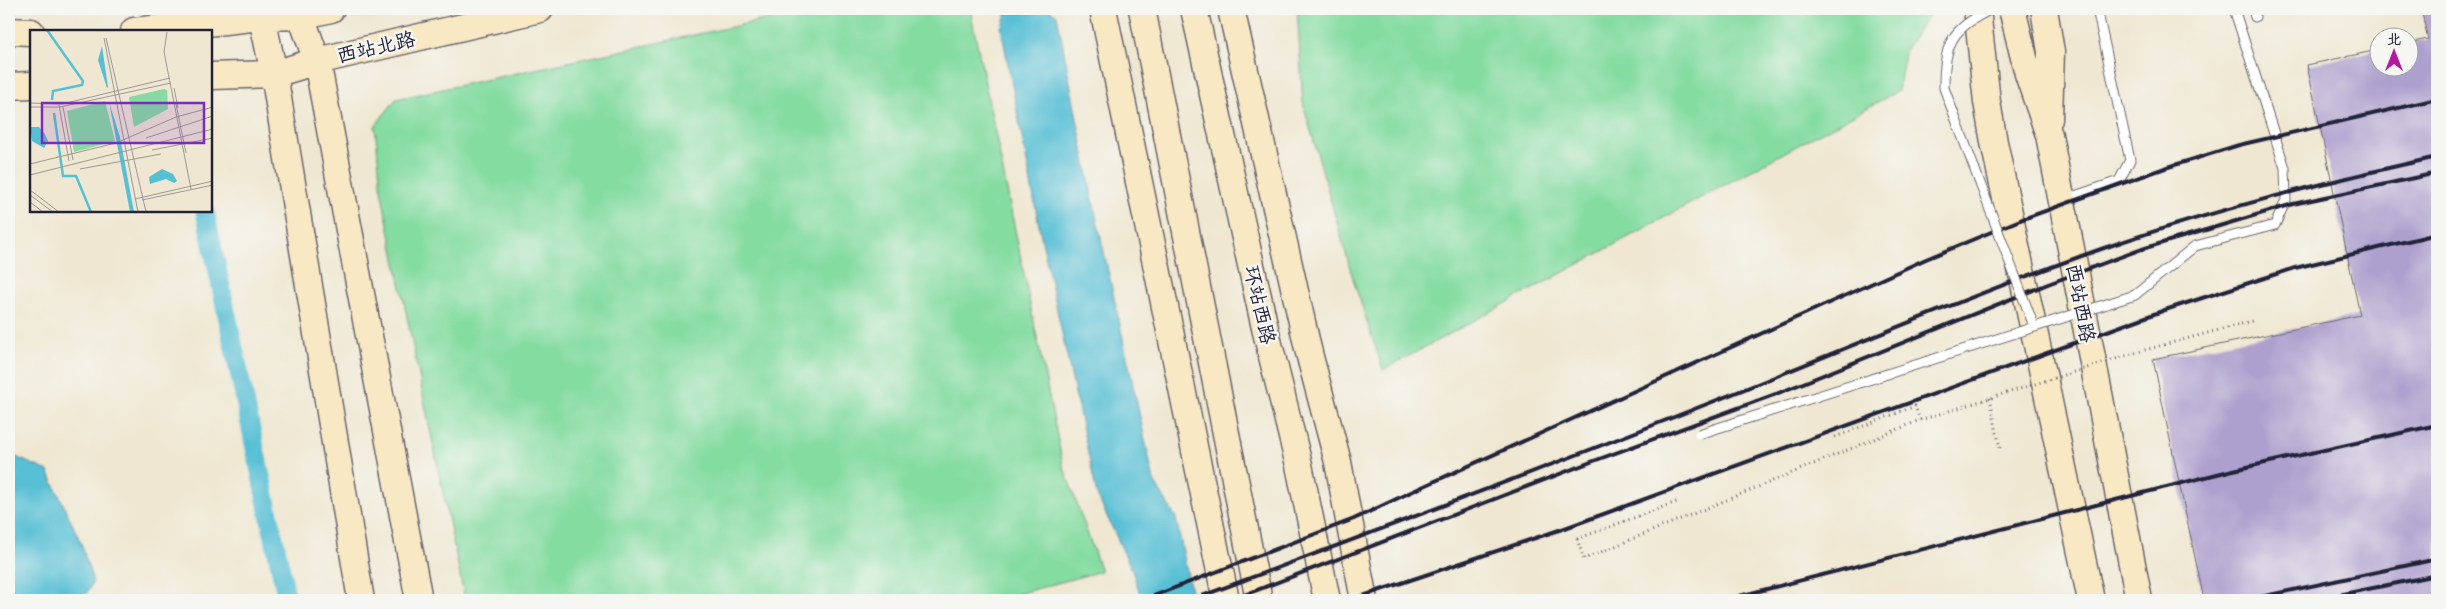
<svg xmlns="http://www.w3.org/2000/svg" width="2446" height="609" font-family="Caveat,'LXGW WenKai TC',sans-serif">
<rect width="100%" height="100%" fill="#f6f6f2"/>
<filter id="ink" filterUnits="userSpaceOnUse"><feTurbulence type="fractalNoise" baseFrequency=".02" numOctaves="2"/><feDisplacementMap in="SourceGraphic" scale="10" xChannelSelector="R" yChannelSelector="G"/><feConvolveMatrix kernelMatrix="1 2 1 2 8 2 1 2 1" color-interpolation-filters="sRGB"/></filter>
<filter id="wash" filterUnits="userSpaceOnUse"><feTurbulence type="fractalNoise" baseFrequency=".0096" numOctaves="4" result="noise"/><feDisplacementMap in="SourceGraphic" scale="20" xChannelSelector="R" yChannelSelector="G"/><feGaussianBlur stdDeviation="1.12" result="paint"/><feColorMatrix in="noise" values="0 0 0 0 0 0 0 0 0 0 0 0 0 0 0 0 0 1.4 0 .05"/><feComposite in="paint" operator="in"/></filter>
<g filter="url(#wash)">
<rect width="100%" height="100%" fill="#efe7d1"/>
<path fill="#84dca1" stroke="#537f6e" d="M815,9H970L1063,465L1101,571L996,600H465L381,190L375,126L396,99Z
M1297,9H1929L1930,13L1906,49L1898,91L1383,370L1354,282L1303,103Z"/>
<path fill="#58c0d5" stroke="#3d7188" d="M1008,9H1048L1057,15L1094,206L1154,481L1176,518L1193,600H1142L1132,570L1097,495L1042,241L1001,28Z
M9,454L48,471L81,543L93,582L83,600H9Z"/>
<g fill="none" stroke-linecap="round" stroke-linejoin="round">
<path stroke="#58c0d5" stroke-width="19" d="M205,211L286,595L285,600"/>
</g>
<g id="blocks">
<path fill="#aea0ce" d="M2421,9H2437V600H2204L2153,359L2360,315L2307,65L2378,50V68H2408V43L2428,39Z"/>
</g>
</g>
<g filter="url(#ink)">
<use href="#blocks" fill-opacity="0" stroke="#6a6770" stroke-width="1"/>
<g fill="none" stroke-linecap="round" stroke-linejoin="round">
<g stroke="#6a6770" stroke-width="11">
<path id="lane" d="M2253,9L2255,17
M2063,200L2119,181L2130,160L2097,9
M2195,246L2275,225L2286,200L2285,168L2234,9"/>
</g>
<g stroke="#6a6770" stroke-width="29">
<path id="secondary" d="M1103,9L1226,600
M1142,9L1259,600
M1194,9L1265,328L1299,465L1327,600
M1231,9L1309,353L1338,462L1364,600
M1977,9L1987,102L1994,142L2091,600
M2012,9L2028,74L2049,135L2139,600
M2044,9L2051,52L2049,119
M301,16L317,61L419,600
M262,17L274,74L361,600
M9,31L31,32
M134,31L262,17L301,16L331,9
M211,76L274,74L317,61L540,9
M9,86L31,85"/>
</g>
<path stroke="#6a6770" stroke-width="3" stroke-dasharray="1 4" stroke-linecap="butt" d="M1990,398L2000,448
M1835,437L1915,406L1920,420
M1577,539L1679,501"/>
<use href="#lane" stroke="#fff" stroke-width="9"/>
<use href="#secondary" stroke="#f8e8c3" stroke-width="26"/>
<path stroke="#22223b" stroke-width="4" d="M1143,600L1354,519L1411,492L1926,259L2020,220L2165,168L2239,145L2437,99
M1191,600C1363,536 1536,472 1707,404C1839,352 1970,295 2104,248C2213,210 2324,182 2437,157
M1231,600L1591,462L1776,394L2048,284L2142,249L2293,204L2437,173
M1351,600L1565,528L2165,310L2295,268L2437,234
M1724,600L2229,471L2437,425
M2246,600L2437,559
M2314,600L2437,575"/>
<g stroke="#6a6770" stroke-width="11" stroke-linecap="butt">
<path id="lane-bridge" d="M1992,9C1951,28 1944,44 1944,88L2032,321
M1699,434L2135,295L2195,246"/>
</g>
<path stroke="#6a6770" stroke-width="3" stroke-dasharray="1 4" stroke-linecap="butt" d="M1577,539L1584,559L1920,420L2141,351L2252,321"/>
<use href="#lane-bridge" stroke="#fff" stroke-width="9"/>
</g>
</g>
<g text-anchor="middle" stroke-width="5" stroke-linejoin="round" paint-order="stroke">
<g font-size="20" fill="#22223b" stroke="#f6f6f2">
<text transform="translate(376 47) rotate(-13)" y="7">西站北路</text>
<text transform="translate(2081 303) rotate(79)" y="7">西站西路</text>
<text transform="translate(1260 305) rotate(77)" y="7">环站西路</text>
</g>
</g>
<g transform="translate(30 30)">
<rect width="182" height="182" fill="#efe7d1"/>
<path d="M134,59L137,60L138,79L104,97L99,67ZM75,71L85,111L44,122L37,81Z" fill="#84dca1"/>
<path d="M72,16L78,57L77,58L68,30ZM79,72L90,107L104,182H100ZM0,97H9L15,104L18,111L14,118L2,111ZM132,139L143,144L147,151L144,153L136,149L120,154L119,147Z" fill="#58c0d5"/>
<path fill="none" stroke="#58c0d5" stroke-width="2.5" d="M17,0L53,51L52,55L23,61L22,70M24,83L33,146H46L61,182"/>
<path fill="none" stroke="#9d9895" stroke-width="1" d="M137,2L134,22L161,159M74,8L108,182M76,8L116,182M144,58L148,78M0,73L32,74L140,48M146,74L156,123M29,75L39,131M0,77H30L141,53M33,77L43,130M116,108L183,86M122,120L183,108M0,134L86,113L146,87L183,77M50,139L131,124M0,145L183,99M0,160L29,182M0,165L23,182M105,169L183,151M112,170L183,155M0,172L13,182"/>
<path fill="#7b2cbf" fill-opacity="0.15" stroke="#7b2cbf" stroke-width="2.5" d="M12,73H174V113H12Z"/>
<rect width="182" height="182" fill="none" stroke="#22223b" stroke-width="2.5"/>
</g>
<rect width="2446" height="609" fill="none" stroke="#f6f6f2" stroke-width="30"/>
<g transform="translate(2394 52)"><circle r="24" fill="#f6f6f2" stroke="#a1a1a9"/>
<path d="M0-4L9 19L0 12L-9 19Z" fill="#b5179e"/>
<text y="-8" font-size="14" font-weight="bold" text-anchor="middle" fill="#22223b">北</text>
</g>
</svg>
